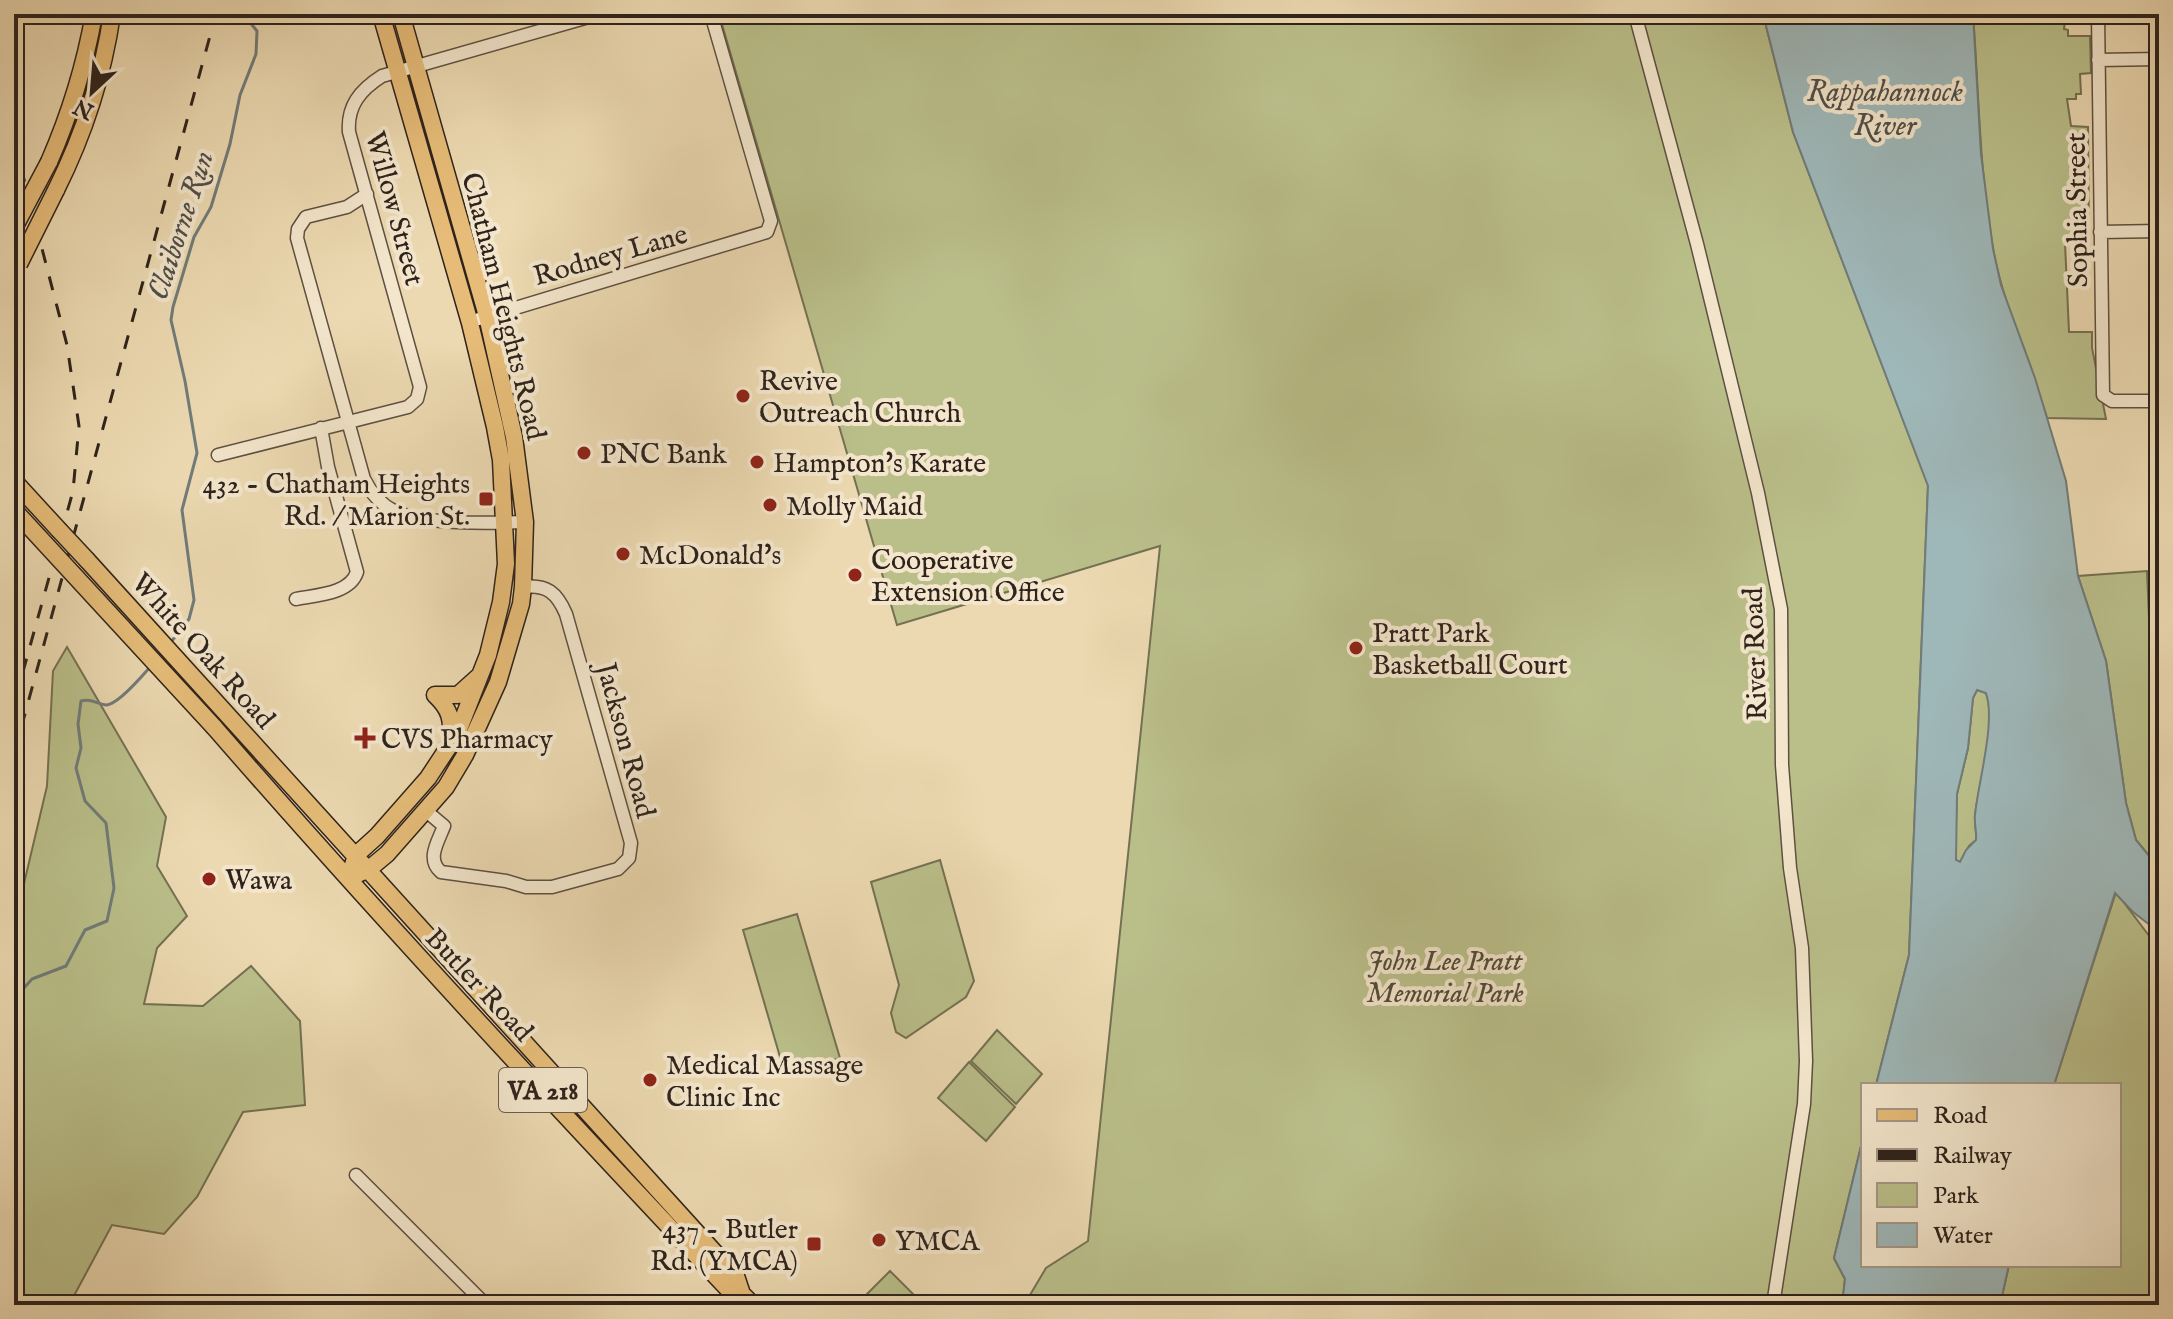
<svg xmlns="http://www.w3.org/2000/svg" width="2173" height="1319" font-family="'IM FELL English',serif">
<rect width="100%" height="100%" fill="#ecd9b1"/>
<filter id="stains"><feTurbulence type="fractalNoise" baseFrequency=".0025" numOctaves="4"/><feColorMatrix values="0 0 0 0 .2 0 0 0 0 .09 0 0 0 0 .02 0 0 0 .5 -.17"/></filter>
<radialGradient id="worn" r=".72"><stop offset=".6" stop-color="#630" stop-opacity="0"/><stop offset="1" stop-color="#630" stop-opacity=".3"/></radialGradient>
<path fill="#babf8a" stroke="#747153" stroke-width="2" d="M719,14H1763L1793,132L1928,485L1909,955L1876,1085H1863V1138L1834,1258L1845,1279L1842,1305H1024L1046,1268L1088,1241L1160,546L897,625Z
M1973,14H2066L2064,29L2068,30V36H2090L2091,73L2080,74L2081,94H2076V99H2067L2071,126L2088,127L2089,242L2065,243L2069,332H2092V348L2106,419L2047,418C2030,361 2003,306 1993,248C1979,170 1979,92 1973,14Z
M2147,571L2155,761H2159V868L2136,840L2126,803L2106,661L2078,576Z
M67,647L166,817L157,866L187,916L157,948L144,1004L203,1006L251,966L300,1021L305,1105L243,1112L197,1197L164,1234L112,1225L69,1305H14V926L47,786L53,671Z
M1977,690L1986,693C1998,728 1979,779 1975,815C1974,824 1977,832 1976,840L1969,846L1960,862L1956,860L1955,852L1957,794L1968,748L1973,698Z
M940,860L974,981L966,997L906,1038L896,1032L891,1013L899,985L871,882Z
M2116,892L2159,949V1305H2000L2009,1265H2119V1085H2054Z
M797,914L840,1058L785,1074L743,930Z
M997,1030L1042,1074L1016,1104L971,1061Z
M969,1062L1015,1107L986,1141L938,1098Z
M890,1271L914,1295L904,1305H856Z"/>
<path fill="#9eb7b8" stroke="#717c7a" stroke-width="2" fill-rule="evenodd" d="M1763,14H1973L1981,154L1993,249L2001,285L2035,378L2066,481L2078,576L2106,661L2126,803L2136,840L2159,868V932L2133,912L2115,893L2054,1085H1876L1909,955L1928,486L1793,132ZM1977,690L1986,693C1996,722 1978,783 1975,815C1974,824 1977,832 1976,840L1966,850L1960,862L1956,860L1957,794L1968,748L1973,698Z
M1863,1138V1265H2009L2000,1305H1842L1845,1279L1834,1258Z"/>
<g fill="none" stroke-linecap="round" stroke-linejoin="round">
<path stroke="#717c7a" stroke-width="3" d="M171,642L189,619L194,600L182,510L197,453L185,381L171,320L173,307L194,237L211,207L230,144L240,95L256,54L257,31L243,14
M14,999L32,979L66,966L85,930L107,921L114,888L106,823L85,801L76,768L81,748L78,724L81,701C92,698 96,704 106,705C118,705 143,675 151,666"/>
<g stroke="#5e5041" stroke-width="15">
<path id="minor" d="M1635,14L1697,244L1758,493L1781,609L1782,765L1790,868L1802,948L1806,1061L1804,1104L1773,1305
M2098,14L2103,395L2112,401H2159
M2098,60L2159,59
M367,194L347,207L306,217L298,229L297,238L364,479C371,493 380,504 394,511C422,525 492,523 525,522
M2100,232L2159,231
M479,319L767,232L771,221L711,14
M218,455L408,407L417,399L420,387L349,132C347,106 360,90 382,76L599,14
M296,599C316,595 350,594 357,572L328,467L321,428
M425,810L444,826C438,842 426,859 441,872L506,881L526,887H552L618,869L629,858L631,843L566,614C557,593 547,584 523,587
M356,1175L486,1305
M729,1305L742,1294"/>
</g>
<g stroke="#2e231c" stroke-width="19">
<path id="major" d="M49,162C70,114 85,65 94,14
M56,190C84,134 103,76 112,14
M14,481L59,530
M87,560L736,1276L742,1294L753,1305
M435,695C450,709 453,720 450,740
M435,695H458L478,677
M214,727C380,918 553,1104 727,1288L742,1294
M353,865L356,855L377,836L428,778L457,734L488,655L501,602L506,564L501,460L495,427L470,323L381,14
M349,878L369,869L387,854L446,787L465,755L498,682L521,604L523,587L525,522L514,437L487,316L401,14"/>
</g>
<use href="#minor" stroke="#f3e6cc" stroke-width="12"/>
<use href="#major" stroke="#e6bc78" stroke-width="16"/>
<path stroke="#2e231c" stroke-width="3" stroke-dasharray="14 14" stroke-linecap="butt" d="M14,141L67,345L79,426L73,491L14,704
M14,754L216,14
M14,778L23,744"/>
<g stroke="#2e231c" stroke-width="19" stroke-linecap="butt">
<path id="major-bridge" d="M14,228L49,162
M19,264L56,190
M14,510L214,727
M59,530L87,560"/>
</g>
<use href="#major-bridge" stroke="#e6bc78" stroke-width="16"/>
</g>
<g fill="#8f2418" stroke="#f3e6cc" stroke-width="3">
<circle cx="743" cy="396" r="8"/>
<circle cx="584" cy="453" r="8"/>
<circle cx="757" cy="462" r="8"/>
<rect x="478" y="491" width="16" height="16" rx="4"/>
<circle cx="770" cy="505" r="8"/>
<circle cx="623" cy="554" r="8"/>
<circle cx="855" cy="575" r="8"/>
<circle cx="1356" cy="648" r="8"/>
<path d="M361 726h8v8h8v8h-8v8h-8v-8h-8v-8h8z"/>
<circle cx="209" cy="879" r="8"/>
<circle cx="650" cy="1080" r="8"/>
<circle cx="879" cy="1240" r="8"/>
<rect x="806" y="1236" width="16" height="16" rx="4"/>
</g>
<g text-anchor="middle" stroke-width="8" stroke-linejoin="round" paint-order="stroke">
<rect fill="#f3e6cc" stroke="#695e51" stroke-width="2" x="499" y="1068" width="88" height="44" rx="6"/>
<g font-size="26" font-weight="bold" fill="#2e231c">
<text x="543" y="1099">VA 218</text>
</g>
<g font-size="28" fill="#2e231c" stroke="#f3e6cc">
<text transform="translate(396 208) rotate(75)" y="10">Willow Street</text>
<text transform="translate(2076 210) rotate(-91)" y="10">Sophia Street</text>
<text transform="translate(610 254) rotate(-16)" y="10">Rodney Lane</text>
<text transform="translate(505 306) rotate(76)" y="10">Chatham Heights Road</text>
<text transform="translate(204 650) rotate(48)" y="10">White Oak Road</text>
<text transform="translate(1754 654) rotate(-92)" y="10">River Road</text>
<text transform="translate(627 740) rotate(75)" y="10">Jackson Road</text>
<text transform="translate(480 984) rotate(47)" y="10">Butler Road</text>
</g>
<g font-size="28" fill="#2e231c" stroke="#f3e6cc" text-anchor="start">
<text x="759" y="390">Revive<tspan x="759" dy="32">Outreach Church</tspan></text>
<text x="600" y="463">PNC Bank</text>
<text x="773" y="472">Hampton's Karate</text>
<text x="470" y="493" text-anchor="end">432 - Chatham Heights<tspan x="470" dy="32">Rd. / Marion St.</tspan></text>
<text x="786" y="515">Molly Maid</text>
<text x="639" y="564">McDonald's</text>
<text x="871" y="569">Cooperative<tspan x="871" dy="32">Extension Office</tspan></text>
<text x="1372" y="642">Pratt Park<tspan x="1372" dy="32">Basketball Court</tspan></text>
<text x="381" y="748">CVS Pharmacy</text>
<text x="225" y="889">Wawa</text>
<text x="666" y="1074">Medical Massage<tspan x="666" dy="32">Clinic Inc</tspan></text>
<text x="798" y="1238" text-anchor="end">437 - Butler<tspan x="798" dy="32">Rd. (YMCA)</tspan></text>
<text x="895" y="1250">YMCA</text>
</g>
<g font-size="28" font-style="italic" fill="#514a38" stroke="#f3e6cc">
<text x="1445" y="970">John Lee Pratt<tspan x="1445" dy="32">Memorial Park</tspan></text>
</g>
<g font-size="30" font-style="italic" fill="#504f4b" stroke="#f3e6cc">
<text x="1885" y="101">Rappahannock<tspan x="1885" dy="34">River</tspan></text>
<text transform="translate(180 225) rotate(-72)" y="10">Claiborne Run</text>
</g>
</g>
<rect width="2173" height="1319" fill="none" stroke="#ecd9b1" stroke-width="48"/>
<rect x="16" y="16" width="2141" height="1287" fill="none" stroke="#2e231c" stroke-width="4"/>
<rect x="24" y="24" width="2125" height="1271" fill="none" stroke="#2e231c" stroke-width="2"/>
<rect x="1861" y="1083" width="260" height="184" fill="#f3e6cc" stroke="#a49886" stroke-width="2"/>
<rect x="1877" y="1109" width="40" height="12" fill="#e6bc78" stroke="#a49886" stroke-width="2"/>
<text x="1933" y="1123" font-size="24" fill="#2e231c">Road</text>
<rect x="1877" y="1149" width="40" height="12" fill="#2e231c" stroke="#a49886" stroke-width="2"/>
<text x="1933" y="1163" font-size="24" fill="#2e231c">Railway</text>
<rect x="1877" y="1183" width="40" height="24" fill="#babf8a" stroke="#a49886" stroke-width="2"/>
<text x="1933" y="1203" font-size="24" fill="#2e231c">Park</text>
<rect x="1877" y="1223" width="40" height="24" fill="#9eb7b8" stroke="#a49886" stroke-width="2"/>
<text x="1933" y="1243" font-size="24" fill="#2e231c">Water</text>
<g transform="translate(92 92) rotate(206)" stroke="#f3e6cc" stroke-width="6" paint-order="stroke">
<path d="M0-6L14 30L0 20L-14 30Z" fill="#2e231c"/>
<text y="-12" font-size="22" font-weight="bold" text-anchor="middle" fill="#2e231c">N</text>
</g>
<rect width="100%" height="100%" filter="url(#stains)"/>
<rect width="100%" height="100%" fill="url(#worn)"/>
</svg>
